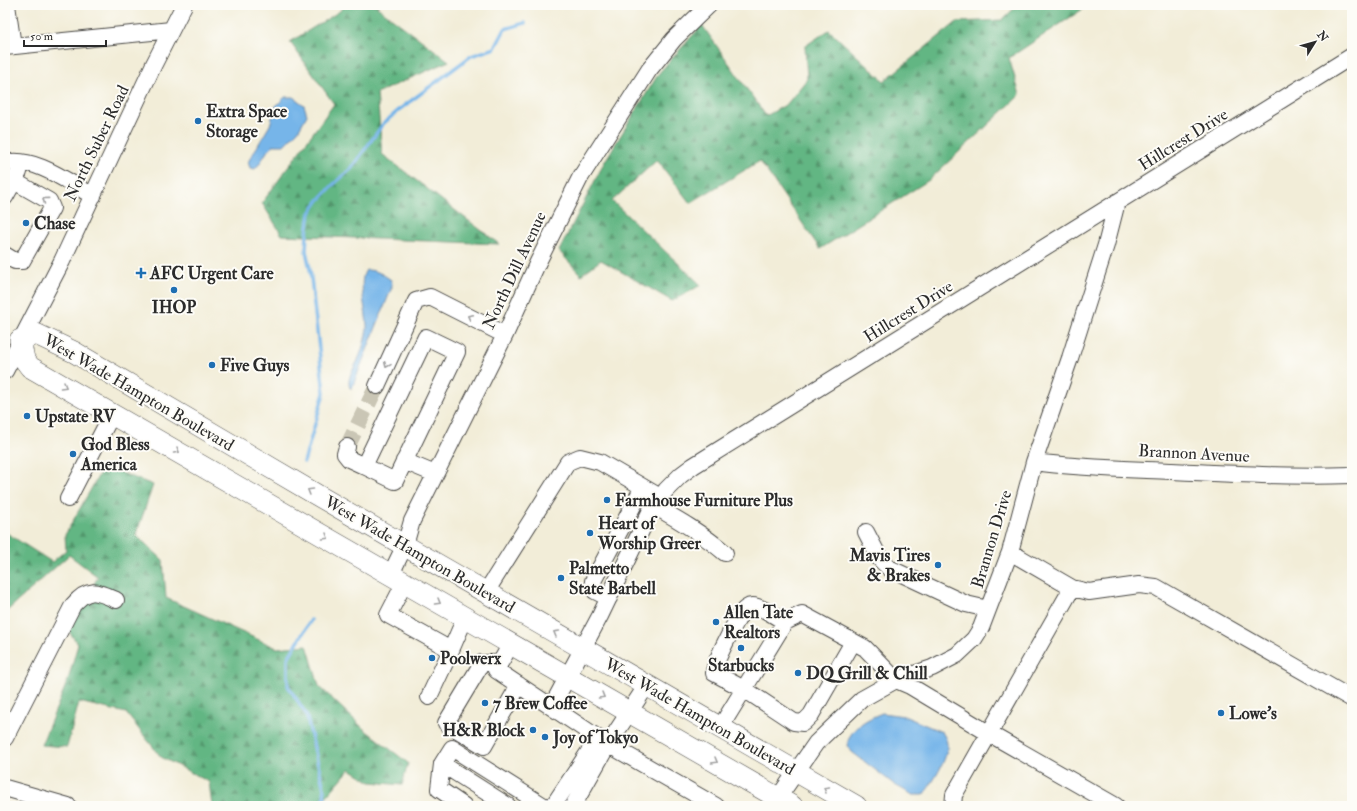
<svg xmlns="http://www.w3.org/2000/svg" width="1357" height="811" font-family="'IM FELL Double Pica',serif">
<defs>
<pattern id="forest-firs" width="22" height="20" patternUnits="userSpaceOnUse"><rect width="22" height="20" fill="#62b683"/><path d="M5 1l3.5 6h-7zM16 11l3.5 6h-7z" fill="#51946b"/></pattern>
</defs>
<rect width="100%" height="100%" fill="#fdfcf7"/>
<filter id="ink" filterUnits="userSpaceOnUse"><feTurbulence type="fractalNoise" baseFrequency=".025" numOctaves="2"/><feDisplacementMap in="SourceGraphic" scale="8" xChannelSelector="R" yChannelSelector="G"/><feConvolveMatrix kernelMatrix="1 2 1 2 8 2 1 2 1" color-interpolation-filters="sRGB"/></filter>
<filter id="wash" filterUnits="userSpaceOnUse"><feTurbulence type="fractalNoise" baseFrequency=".012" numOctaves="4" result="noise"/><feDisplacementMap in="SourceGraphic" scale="16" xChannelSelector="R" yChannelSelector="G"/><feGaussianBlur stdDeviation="0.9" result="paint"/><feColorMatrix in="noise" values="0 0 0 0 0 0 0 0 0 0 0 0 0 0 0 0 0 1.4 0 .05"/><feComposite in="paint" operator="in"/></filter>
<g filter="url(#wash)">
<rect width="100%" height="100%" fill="#f2edd8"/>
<path fill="url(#forest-firs)" stroke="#467057" d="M344,5H379L377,7L449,61L377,93L382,154L499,244L282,235L262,203L334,104L290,42L340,11Z
M1018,5H1089L1009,58L1020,95L929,180L820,249L760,161L690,203L657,160L612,201L701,285L672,301L601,260L581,275L559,251L605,161L659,73L702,25L766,116L787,104L807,79L805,46L829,30L884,81L957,22L1002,20Z
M104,466L153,485L136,535L163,560L166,598L277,648L307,645L319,686L364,729L408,763L402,785L371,782L350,769L318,806H212L209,782L161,757L126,713L79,702L67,747L41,745L68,680L78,644L67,629L98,577L69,555L8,610L5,614V532L52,562L66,550L65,535Z"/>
<path fill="#76b5e9" stroke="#50708a" d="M285,97H293L304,105L307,115L298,131L284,145H273C265,152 262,162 255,169L250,168L248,162L270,125L275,107Z
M366,270C376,270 383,274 391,280L392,287L352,388H350C346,378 354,369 358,360C362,350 366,338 367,327C367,312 357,282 366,270Z
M882,713L904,716L942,732C944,735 947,740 947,744C949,758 932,784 923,795H913L895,785L852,752L847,746C849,728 867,719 882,713Z"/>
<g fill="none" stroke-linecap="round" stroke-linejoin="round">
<path stroke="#76b5e9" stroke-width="3.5" d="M304,462L324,393L310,269L306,251L307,233L310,213L319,200L334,184L351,169L383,124L400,109L471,56L495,48L505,29L525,23
M311,620L288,658V686L306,714L324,789L325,806"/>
</g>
</g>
<g filter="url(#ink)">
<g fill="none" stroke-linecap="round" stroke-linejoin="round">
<path stroke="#cac6b5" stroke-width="16" stroke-dasharray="16 8" stroke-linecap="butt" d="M347,447L377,386"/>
<g stroke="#494845" stroke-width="18">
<path id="minor" d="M7,5L13,46
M5,47L171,30
M5,163C35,156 68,182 93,196
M5,197L19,172
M5,255L15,261H22L52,208L49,201L14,181
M426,337L457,352L395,481L364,466Z
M5,371L62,261L154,64L184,5
M377,386L416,301L430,297L505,335
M347,447L345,454L349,459L364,466
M404,461L435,474
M1034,462C1079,468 1125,469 1170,471C1231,474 1291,477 1352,475
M68,499L112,414
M654,506C679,520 703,534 725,553
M866,532L880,559L889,568L966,604L988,609
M1010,552L1072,588L1089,592L1139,585L1156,587L1352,699
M391,574L405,545L412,521L505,335L538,262L580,178L649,70L674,39L709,5
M405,582L388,615L451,650L465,618
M486,592L568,462L580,457L600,462L660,497
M609,598L595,591L593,581L643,487
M785,622C778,618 759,605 752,606C748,606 745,609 742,612C736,621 713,664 714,673L744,689L794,722L803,723L811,715L853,642
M511,644L496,670L598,738L553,806
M500,663H482L446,723L484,746L519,685
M429,697L451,650
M552,706L600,616L651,510L666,490L681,475L693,466L1352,56
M720,728L785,622L802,614L865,648L896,680L910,686L990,734L1116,806
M5,738L73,605C88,587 96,591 116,600
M599,739L716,806
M442,764L508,806
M5,788L68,806
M778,798L816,743L862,699L896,680L932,668L957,655L974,639L981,628L1010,552L1034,462L1070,358L1106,245L1117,202
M464,806L439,789L442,764L452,748L544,806
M573,806L607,746L647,685
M953,806L954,795L1072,588"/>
</g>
<g stroke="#494845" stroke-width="22">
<path id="major" d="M20,340L36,334L74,352L317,495L856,806
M20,340L24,359L30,367L792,806"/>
</g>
<use href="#minor" stroke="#fff" stroke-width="16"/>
<use href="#major" stroke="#fff" stroke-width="21"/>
</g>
<defs><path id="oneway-chevron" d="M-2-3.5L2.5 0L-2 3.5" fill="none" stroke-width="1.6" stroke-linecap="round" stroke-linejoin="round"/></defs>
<g stroke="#a0a0a0">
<use href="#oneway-chevron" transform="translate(45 200) rotate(-143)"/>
<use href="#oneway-chevron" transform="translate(470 317) rotate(-153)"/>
<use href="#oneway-chevron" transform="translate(387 365) rotate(114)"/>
<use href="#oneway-chevron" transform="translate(64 386) rotate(30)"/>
<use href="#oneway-chevron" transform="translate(177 451) rotate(30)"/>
<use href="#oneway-chevron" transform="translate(310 491) rotate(-149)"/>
<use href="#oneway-chevron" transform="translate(326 537) rotate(30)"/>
<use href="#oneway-chevron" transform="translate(438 602) rotate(30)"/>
<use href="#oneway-chevron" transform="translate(556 633) rotate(-150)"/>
<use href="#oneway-chevron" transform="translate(602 696) rotate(30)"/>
<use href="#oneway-chevron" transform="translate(715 761) rotate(30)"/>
<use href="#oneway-chevron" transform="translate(826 789) rotate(-150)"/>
</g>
</g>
<g fill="#1f6fb2" stroke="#fdfcf7" stroke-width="1.5">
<circle cx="198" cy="121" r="4"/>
<circle cx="26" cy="223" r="4"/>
<path d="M139 267h4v4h4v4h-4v4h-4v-4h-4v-4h4z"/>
<circle cx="174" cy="290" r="4"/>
<circle cx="212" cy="365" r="4"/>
<circle cx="27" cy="416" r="4"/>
<circle cx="73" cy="454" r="4"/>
<circle cx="607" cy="500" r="4"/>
<circle cx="590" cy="533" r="4"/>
<circle cx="938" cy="565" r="4"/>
<circle cx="561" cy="578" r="4"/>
<circle cx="716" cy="622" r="4"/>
<circle cx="741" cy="648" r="4"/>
<circle cx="432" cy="658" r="4"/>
<circle cx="798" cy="673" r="4"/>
<circle cx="485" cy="703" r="4"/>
<circle cx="1221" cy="713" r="4"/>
<circle cx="533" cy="730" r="4"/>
<circle cx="545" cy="737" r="4"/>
</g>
<g text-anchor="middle" stroke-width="4" stroke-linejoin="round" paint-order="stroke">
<g font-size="17" font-weight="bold" fill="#2b2b2b" stroke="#fdfcf7" text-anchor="start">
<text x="206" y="117">Extra Space<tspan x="206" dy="20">Storage</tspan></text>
<text x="34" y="229">Chase</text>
<text x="150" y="279">AFC Urgent Care</text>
<text x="174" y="313" text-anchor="middle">IHOP</text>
<text x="220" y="371">Five Guys</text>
<text x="35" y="422">Upstate RV</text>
<text x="81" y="450">God Bless<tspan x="81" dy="20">America</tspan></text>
<text x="615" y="506">Farmhouse Furniture Plus</text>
<text x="598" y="529">Heart of<tspan x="598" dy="20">Worship Greer</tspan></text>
<text x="930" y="561" text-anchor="end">Mavis Tires<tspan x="930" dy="20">&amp; Brakes</tspan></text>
<text x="569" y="574">Palmetto<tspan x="569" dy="20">State Barbell</tspan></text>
<text x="724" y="618">Allen Tate<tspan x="724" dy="20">Realtors</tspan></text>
<text x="440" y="664">Poolwerx</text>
<text x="741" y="671" text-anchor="middle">Starbucks</text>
<text x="806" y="679">DQ Grill &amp; Chill</text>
<text x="493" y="709">7 Brew Coffee</text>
<text x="1229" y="719">Lowe's</text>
<text x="525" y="736" text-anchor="end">H&amp;R Block</text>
<text x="553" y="743">Joy of Tokyo</text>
</g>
<g font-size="17" fill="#2b2b2b" stroke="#fdfcf7">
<text transform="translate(1183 139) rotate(-32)" y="6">Hillcrest Drive</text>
<text transform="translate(96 143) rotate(-64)" y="6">North Suber Road</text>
<text transform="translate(514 270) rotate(-65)" y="6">North Dill Avenue</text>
<text transform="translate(908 311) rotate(-32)" y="6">Hillcrest Drive</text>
<text transform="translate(139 392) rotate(30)" y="6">West Wade Hampton Boulevard</text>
<text transform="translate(1194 453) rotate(3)" y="6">Brannon Avenue</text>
<text transform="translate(991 539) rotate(-73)" y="6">Brannon Drive</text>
<text transform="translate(420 554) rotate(30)" y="6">West Wade Hampton Boulevard</text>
<text transform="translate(700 716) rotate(30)" y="6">West Wade Hampton Boulevard</text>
</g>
</g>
<rect width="1357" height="811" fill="none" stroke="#fdfcf7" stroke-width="20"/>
<g transform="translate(1315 42) rotate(53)" stroke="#fdfcf7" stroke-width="3" paint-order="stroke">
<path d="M0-3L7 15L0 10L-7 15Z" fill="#2b2b2b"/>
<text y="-6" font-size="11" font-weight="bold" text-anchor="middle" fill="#2b2b2b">N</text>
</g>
<path d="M24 40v6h82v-6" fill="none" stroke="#2b2b2b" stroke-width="2"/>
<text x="30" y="40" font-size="12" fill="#2b2b2b" stroke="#fdfcf7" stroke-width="3" paint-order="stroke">50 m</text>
</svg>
